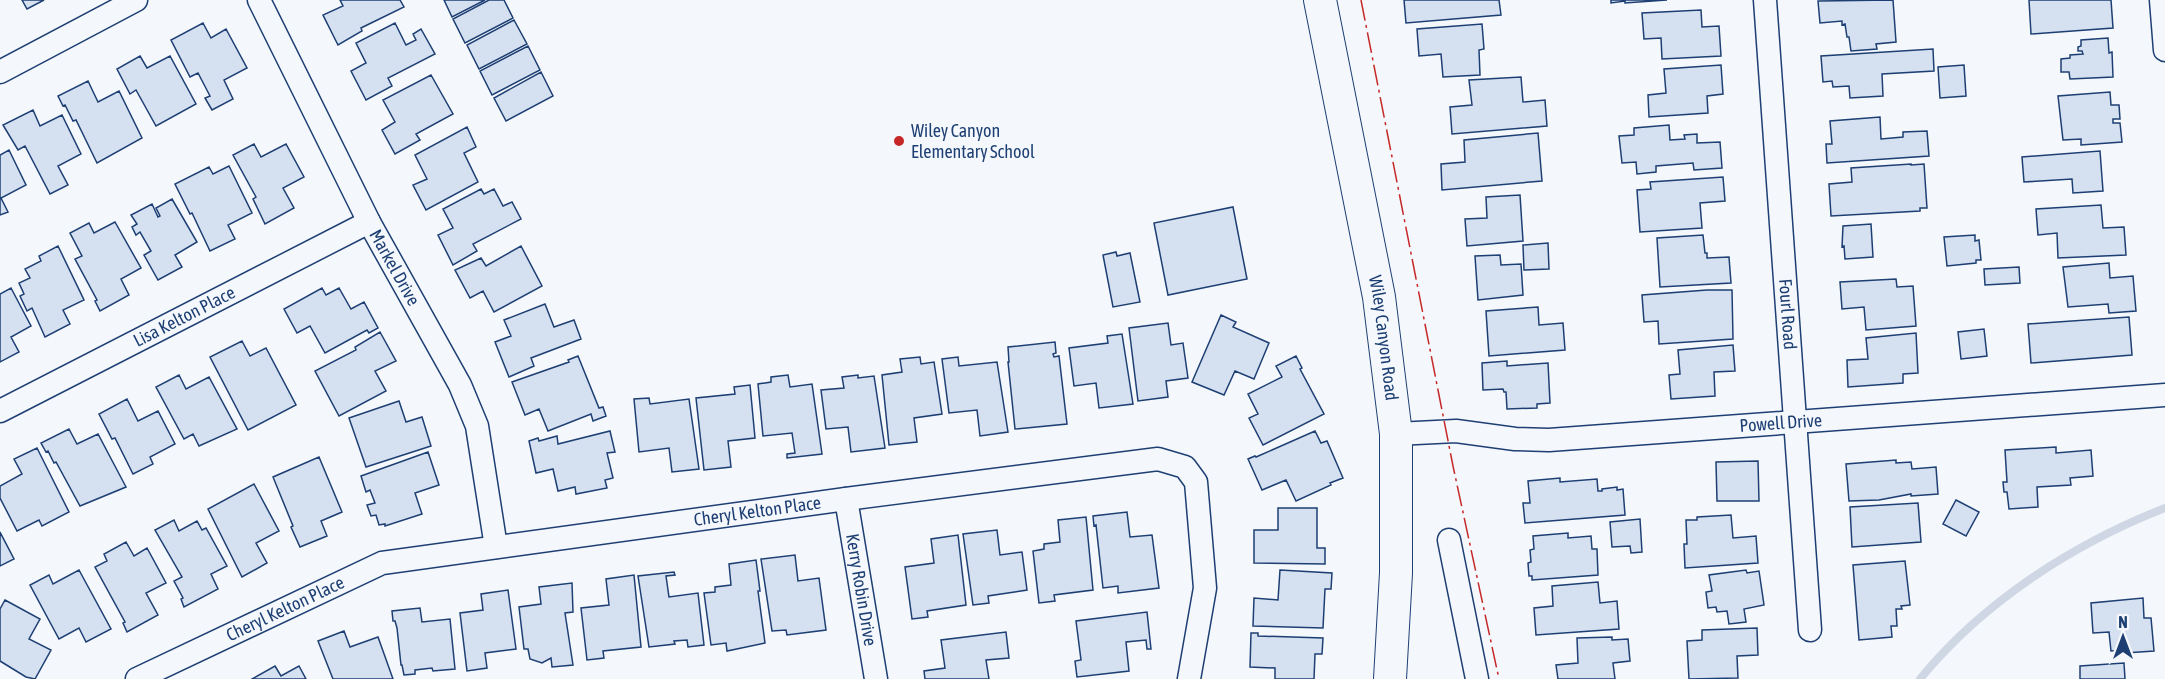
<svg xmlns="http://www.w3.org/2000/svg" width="2165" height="679" font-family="'Asap Condensed',sans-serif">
<rect width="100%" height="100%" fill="#f4f7fb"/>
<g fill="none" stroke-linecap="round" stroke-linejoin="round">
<path stroke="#cfd7e4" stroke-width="8" d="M1920,679C1983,602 2073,544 2165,508"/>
</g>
<path fill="#d5e0f0" stroke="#1d3f73" stroke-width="1.5" d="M22,0H44L27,9Z
M340,0H400L404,7L361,28L362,31L338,45L323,15L343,6Z
M444,0H485L452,17Z
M489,0H504L513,18L465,43L453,19Z
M1404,0H1499L1501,15L1406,23Z
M1611,0H1667L1625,3V1L1611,3Z
M1893,0L1896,42L1876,44L1877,49L1851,51L1849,37H1847L1845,24L1842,25V21L1820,23L1818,1Z
M2029,0H2111L2113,28L2031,34Z
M1701,10L1702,27L1719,26L1721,56L1662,59L1661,38L1644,39L1642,13Z
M514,20L527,44L479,69L467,45Z
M203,23L211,38L226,29L247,68L224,80L233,99L212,110L205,98L210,96L198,73L190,77L171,40Z
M395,23L406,45L416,40L413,34L421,29L435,54L388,78L392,86L366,100L351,71L366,63L356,43Z
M1482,24L1484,49L1479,50L1480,75L1443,77L1441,54L1419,56L1417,29Z
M2108,38L2109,53L2112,52L2113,77L2070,79L2069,72H2061V59L2070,58V55L2083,54L2082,51H2078V47L2081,46V40Z
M528,46L540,70L492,95L480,71Z
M1933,49L1934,71L1882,74L1883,96L1850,98L1849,86L1833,87L1832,81L1823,82L1821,56Z
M140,56L147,68L170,56L196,104L156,126L136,90L130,94L117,69Z
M1721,65L1723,94L1707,96L1708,113L1649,117L1648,95L1666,93L1664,69Z
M1964,65L1966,96L1940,98L1938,67Z
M541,72L553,96L506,121L494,98Z
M431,75L453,114L416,134L420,140L395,154L382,130L395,122L383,100Z
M1521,77L1523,102L1545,100L1547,126L1452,134L1450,107L1472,105L1469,80Z
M88,81L98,102L119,91L142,138L97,163L76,120L73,121L65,105L63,106L58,96Z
M2110,92L2111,105H2119L2120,119H2113V123H2120L2122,142L2081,145V139L2063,140L2058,96Z
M33,110L40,126L62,115L81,154L58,166L68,185L50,194L25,146L18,150L3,125Z
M1880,117L1881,139L1903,137V132L1927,131L1929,156L1827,163L1826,144H1832L1830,121Z
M1669,125L1670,140L1685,139L1684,135L1697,134V143L1720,142L1722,168L1694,170L1693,163L1656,166V172L1637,174L1636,162L1622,163L1619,136L1634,135V128Z
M467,127L476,147L464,153L478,182L426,210L413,185L427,179L415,155Z
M1538,133L1542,181L1442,190L1441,164L1465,162L1464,140Z
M254,144L261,157L286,144L304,177L283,188L294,208L265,224L253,199L256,197L233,155Z
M9,150L26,185L1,198L8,212L0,215V155Z
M2100,151L2103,191L2073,193L2072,179L2024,182L2022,157Z
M1911,164V165L1924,164L1927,208H1920V211L1831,216L1829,184L1852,182L1851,168Z
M229,166L252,213L228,225L235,239L210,251L192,213L190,214L175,184L209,167L213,174Z
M1723,177L1725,201L1700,203L1702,228L1640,232L1637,190L1651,189L1650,182Z
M481,189L484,194L494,189L503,206L512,202L521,219L473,244L477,251L453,265L438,235L453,228L443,209Z
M1520,195L1523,241L1467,246L1465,219L1487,218L1486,197Z
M172,199L197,242L175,255L182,267L158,280L144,255L151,251L140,232L136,235L132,227L137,224L131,215L152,204L158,217L160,216L156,208Z
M2101,205L2103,228L2124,227L2126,255L2058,258L2057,233L2038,235L2036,209Z
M1233,207L1247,279L1168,295L1154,223Z
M115,222L141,268L121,279L129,295L100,311L95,301L97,300L75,259L82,256L70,233L89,223L94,233Z
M1871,224L1873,257L1845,259L1844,246L1842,247L1843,226Z
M1703,235L1705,253H1707V258L1729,257L1731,283L1660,287L1657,238Z
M1975,235V241L1979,240L1981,260H1976V263L1947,266L1944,237Z
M1548,243L1549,269L1524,270L1523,245Z
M58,246L84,300L63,310L70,324L45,337L32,308L27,311L20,296L24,294L19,283L30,278L25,269L41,261L39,256Z
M521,246L542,286L494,312L483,291L470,298L455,270L481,258L486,266Z
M1116,252L1117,256L1130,253L1140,302L1113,307L1103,255Z
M1500,255L1501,265L1521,264L1523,295L1478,300L1475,256Z
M2109,263L2110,278L2133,276L2136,311L2109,313L2108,304L2068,307L2063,267Z
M2019,267L2020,283L1985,285L1984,269Z
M1896,279L1897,287L1913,286L1916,326L1866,330L1864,307L1842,309L1840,282Z
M11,288L31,326L11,337L19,352L0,362V294Z
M322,288L326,295L339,288L351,309L364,302L378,328L369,333L367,330L325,353L310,326L297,333L284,309Z
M1707,290H1732L1733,339L1659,344L1658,321L1644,322L1642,295Z
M545,304L554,327L574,320L581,339L531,358L534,366L509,377L495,342L511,336L504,320Z
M1538,307L1539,325L1563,323L1565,350L1489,356L1486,311Z
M1221,315L1236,322L1233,327L1269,343L1254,379L1235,371L1224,395L1192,382Z
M2129,317L2132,355L2031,363L2028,324Z
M1168,323L1171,345L1183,343L1188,378L1166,381L1168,397L1138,401L1129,328Z
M1984,329L1987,356L1961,359L1958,332Z
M380,332L396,361L375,371L386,391L339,416L315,371L356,350L355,347Z
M1916,333L1918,373L1903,374V383L1848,387L1847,360L1868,359L1866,338Z
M1122,334L1133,404L1099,408L1096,383L1074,386L1069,348L1108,343L1107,336Z
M242,341L250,356L266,348L296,405L248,430L210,357Z
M1055,342L1056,353L1053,354L1054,357L1059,356L1067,424L1015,429L1008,362H1009L1008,347Z
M1733,345L1735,371L1714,372L1715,396L1671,399L1669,375L1680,374L1678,350Z
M578,356L599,408L603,407L606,416L593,421L591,414L548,431L539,409L525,415L512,382L569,362L568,360Z
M1296,356L1302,368L1300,369L1324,414L1263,445L1249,418L1258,414L1248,394L1282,377L1276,366Z
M920,357L921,364L934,362L942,414L914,418L917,442L889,445L882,375L902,372L900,359Z
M958,357L959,366L997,362L1008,432L980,436L977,410L949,413L942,359Z
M1507,361V366L1548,363L1550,403L1537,404V408L1507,409L1506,392H1504L1503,389L1483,390L1482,363Z
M179,375L186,389L209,377L237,429L199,446L193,434L184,439L156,387Z
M788,375L790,387L812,384L822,454L787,458V454L795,453L792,433L763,436L758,384L771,382V377Z
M858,375V378L874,376L885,448L851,452L848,427L826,429L821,390L844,388L842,377Z
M750,385L755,438L728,441L731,467L704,470L696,398L735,394L734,387Z
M649,398L650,404L689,399L699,469L672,472L669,448L639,452L634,399Z
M127,399L138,421L158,411L175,444L150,457L153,464L133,474L115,438L112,439L99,414Z
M399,401L406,422L422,417L431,446L366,467L349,418Z
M69,429L77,444L98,434L126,487L80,506L56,462L54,463L48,451L46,452L41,443Z
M610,431L615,452L607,453L613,478L605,480L607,488L576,494L575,487L558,491L553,469L536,473L529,441L538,438L539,441L557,436L558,444Z
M1315,431L1321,443L1327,441L1343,478L1330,483L1331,485L1296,501L1286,480L1262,490L1248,459L1255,456L1256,457Z
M2056,447V453L2091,450L2093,476L2070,478L2071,485L2037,487L2038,507L2009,509L2007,492H2004L2003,482H2007L2005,450Z
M37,448L69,512L42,526L39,520L17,531L0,498V486L22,474L14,459Z
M428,452L439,485L415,493L422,514L385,526V524L379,525L376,515L371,516L367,505L375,503L370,490L366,492L361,476Z
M319,457L342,512L321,521L327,536L300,547L291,527L293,526L273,477Z
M1896,460V463L1911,462L1912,469L1936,467L1938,494L1911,496V494L1879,500L1849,501L1846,464Z
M1758,461L1759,501H1717L1716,462Z
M1560,478V482L1597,479L1598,491H1602V489L1617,487V490L1623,489L1625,515L1525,523L1523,503H1530L1528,481Z
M254,484L279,531L256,543L267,563L242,577L208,509Z
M1956,500L1979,512L1966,536L1943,524Z
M1918,503L1921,542L1852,547L1850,507Z
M1278,508H1317V548H1325V564L1254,563V530H1278Z
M1127,512L1130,537L1152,535L1159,588L1118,593V586L1103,588L1096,525L1094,526L1093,516Z
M1731,515L1733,538L1756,536L1758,563L1685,568L1684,544H1687L1686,520H1697V517Z
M1086,517L1093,590L1054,595L1055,601L1039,603L1033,551L1044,549V544L1060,542L1058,520Z
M1640,519L1642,552L1631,553L1630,546L1612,547L1610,522Z
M174,520L179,531L197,521L202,530L206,528L227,566L211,574L218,589L184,607L181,599L183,598L174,581L182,577L155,530Z
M997,530L1000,555L1022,552L1027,590L988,596L989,603L973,605L963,534Z
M0,532L14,559L0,566Z
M1568,533V538L1591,536L1592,549H1597L1598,575L1532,580V576H1529L1528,563L1531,562L1530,550L1534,549L1533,536Z
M958,535L966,605L927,611L928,617L912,619L905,567L934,563L931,539Z
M126,542L134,556L147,548L166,583L146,593L158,615L127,632L123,623L125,622L95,567L107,561L104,554Z
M795,555L798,581L819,578L826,630L787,635L786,630L772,631L761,559Z
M756,560L760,591H758L765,643L727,651L726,643L711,645L704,593L715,592V587L731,585L729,564Z
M1905,561L1910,605L1901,606L1902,609H1896L1897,626H1891L1892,637L1859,640L1853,565Z
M79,570L111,629L86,642L79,628L59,639L30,585L49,575L53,584Z
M1280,570L1332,573L1331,589H1325L1323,628L1253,626L1254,598L1278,600Z
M1746,570L1747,573L1759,571L1764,605L1744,609L1746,622L1729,624L1727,611L1717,612L1716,607L1708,608L1706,592L1712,591L1709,575Z
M674,572L675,575L666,576L669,597L698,593L704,645L688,647L687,640L674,641L675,644L649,647L638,576Z
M634,575L641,647L603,651L604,658L587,660L581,608L609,605L606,579Z
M1598,582L1600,603L1617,601L1619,629L1536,635L1534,608L1553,606L1552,586Z
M572,583L573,612L565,613L573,665L552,667L551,658L542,663L530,659L528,649H524L519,607L541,604L539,587Z
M508,590L516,649L485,653L487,668L467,671L460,613L483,610L481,594Z
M2143,598L2144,618H2151L2154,651L2125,653L2124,650L2111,651L2109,632L2093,633L2091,603Z
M5,600L40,619L29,639L51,650L35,679L26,677L0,661V609Z
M420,608L422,622L450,619L455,669L433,671L432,668L415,670V674L404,675L402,665H401L397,628L395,621H393L392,611Z
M1147,612L1151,649H1147L1146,640L1126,642L1129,671L1077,677L1075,661L1081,660L1076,621Z
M1757,628L1758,655L1737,656L1738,678L1689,679L1687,641L1702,640V630Z
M344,631L350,647L378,637L393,679H333L318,641Z
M1006,632L1009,658L986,660L989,679H925L924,671L945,668L941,640Z
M1251,633H1258V636L1323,638L1322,654H1315L1314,679H1275V668L1250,667Z
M1612,637V640L1628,639L1630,661L1613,663L1615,679H1558L1556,665L1578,663L1577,638Z
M2124,663L2125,679H2080V666Z
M275,666L281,676L299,666L306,679H252Z"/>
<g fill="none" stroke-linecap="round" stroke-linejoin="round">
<g stroke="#1d3f73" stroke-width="25">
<g id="street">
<path id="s1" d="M259,0L369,222L460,385L477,426L496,547"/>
<path id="s2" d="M1765,0L1810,630"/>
<path d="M2161,0L2165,50"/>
<path d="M0,72L136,0"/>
<path id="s3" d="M0,411L369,222"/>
<path id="s4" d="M1396,434L1456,431L1515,439L1549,440L2165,395"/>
<path id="s5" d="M846,499L876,679"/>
<path d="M1449,540L1477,679"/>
<path id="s6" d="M137,679L382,563L846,499L1158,459L1185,467L1196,482L1205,588L1189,679"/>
</g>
</g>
<g stroke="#1d3f73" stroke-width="34">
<g id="secondary">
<path id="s7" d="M1320,0L1379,297L1396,434V573L1390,679"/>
</g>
</g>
<use href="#street" stroke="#f4f7fb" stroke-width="22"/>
<use href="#secondary" stroke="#f4f7fb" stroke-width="32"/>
<path stroke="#c62828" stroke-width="1.5" stroke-dasharray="21 4.5 3 4.5" stroke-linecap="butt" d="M1361,0L1453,466L1499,679"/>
</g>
<circle fill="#c62828" stroke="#f4f7fb" stroke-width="2" cx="899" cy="141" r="6"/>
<g text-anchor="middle" stroke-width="4.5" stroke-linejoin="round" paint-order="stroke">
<g font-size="18" fill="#1d3f73" stroke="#f4f7fb" text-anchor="start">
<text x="911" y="137">Wiley Canyon<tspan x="911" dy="21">Elementary School</tspan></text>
</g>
<g font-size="18" fill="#1d3f73" stroke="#f4f7fb">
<text dy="6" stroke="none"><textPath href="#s1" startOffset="300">Markel Drive</textPath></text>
<text dy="6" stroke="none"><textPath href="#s2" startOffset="315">Fourl Road</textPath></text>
<text dy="6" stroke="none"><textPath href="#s3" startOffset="207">Lisa Kelton Place</textPath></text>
<text dy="6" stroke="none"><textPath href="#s7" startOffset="344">Wiley Canyon Road</textPath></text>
<text dy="6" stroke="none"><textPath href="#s4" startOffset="386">Powell Drive</textPath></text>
<text dy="6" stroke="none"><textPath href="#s6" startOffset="650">Cheryl Kelton Place</textPath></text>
<text dy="6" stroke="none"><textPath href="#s5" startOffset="92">Kerry Robin Drive</textPath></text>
<text dy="6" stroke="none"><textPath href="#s6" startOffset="164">Cheryl Kelton Place</textPath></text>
</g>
</g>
<g transform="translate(2123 637)" stroke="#f4f7fb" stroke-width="4.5" paint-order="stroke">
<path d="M0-4.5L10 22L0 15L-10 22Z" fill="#1d3f73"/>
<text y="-9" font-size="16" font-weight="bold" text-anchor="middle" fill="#1d3f73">N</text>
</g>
</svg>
